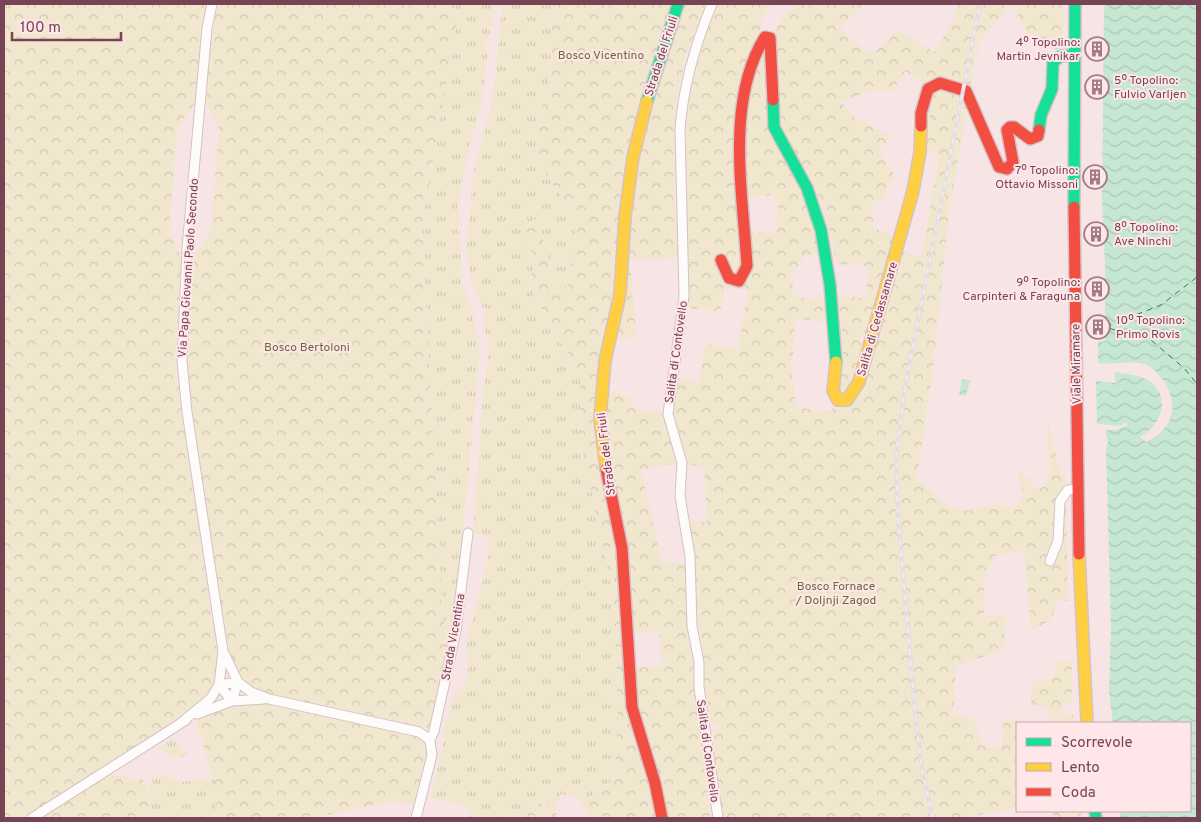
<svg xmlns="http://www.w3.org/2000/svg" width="1201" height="822" font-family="Overpass,sans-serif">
<defs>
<pattern id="grass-tufts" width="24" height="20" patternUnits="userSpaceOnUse" patternTransform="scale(1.25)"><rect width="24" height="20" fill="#f1e7ce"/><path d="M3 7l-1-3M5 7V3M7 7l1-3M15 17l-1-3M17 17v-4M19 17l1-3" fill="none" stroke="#d2c7b3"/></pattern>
<pattern id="forest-crowns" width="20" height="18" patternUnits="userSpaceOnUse" patternTransform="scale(1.25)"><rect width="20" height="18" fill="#f1e7ce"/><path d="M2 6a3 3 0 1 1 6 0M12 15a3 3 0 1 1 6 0" fill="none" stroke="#d2c7b3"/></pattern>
<pattern id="water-waves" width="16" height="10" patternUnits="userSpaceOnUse" patternTransform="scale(1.25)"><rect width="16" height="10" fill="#c6e8d3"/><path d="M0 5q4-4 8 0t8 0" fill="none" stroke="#aec8b7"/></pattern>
</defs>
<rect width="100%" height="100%" fill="#f7e5e6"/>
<path fill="url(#grass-tufts)" d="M4,4H16L4,29Z
M455,4H494L493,25L490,27L489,41L486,43L487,61L480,110L470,143L458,204L462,283L471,305L480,352L463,531L449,655L442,607L422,224L457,21Z
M503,4H553L549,82L535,137L542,167L577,223L568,287L552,286L547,251L534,252L530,287L553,331L580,372L581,442L614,599L618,716L615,778L584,801L590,815L578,798L560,794L557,806L534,802L518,818H470L469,809L456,803L430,798L443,746V734L456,691L468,681L467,641L487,564L490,539L473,532L483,391L489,352L483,314L489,310L487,308H483L470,279L466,248L474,170L492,101Z
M175,737L180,751L189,752L181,758L168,755L160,747Z
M162,775L183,782L214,777L218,793L216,811L218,818H146L150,799L148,786L153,783L151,776Z"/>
<path fill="url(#forest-crowns)" d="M16,4H206L200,40L197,101L178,126L169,226L181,258L176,354L181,409L219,666C214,689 209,695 192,710L23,818H4V29Z
M217,4H455L457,21L422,224L442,607L449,655L430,729L270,696C245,686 240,679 227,656L188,386L185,346L192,257L211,231L219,129L206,102L209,59Z
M553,4H672L641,96L626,157L619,207L616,288L600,365L594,418L595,440L616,552L622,623L657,818H599L590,815L584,802L615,778L618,716L614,599L581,442L580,372L553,331L530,287L534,253L522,246L526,224L537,218L547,251L552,285L568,287L577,223L542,167L535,137L549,82Z
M683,4H707L686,55L675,106V200L679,258L630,260L636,337L615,340L634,185L648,113Z
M718,4H771L761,21L760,36L744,76L734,119L733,144L742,262L740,272L735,276L716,259L740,286L749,281L751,259L750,232H776L778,207L773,195L748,198L744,153L747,104L762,48L767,47L768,107L805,199L823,256L806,255L792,273L793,294L809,300L827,295L829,323L795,318L792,373L796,407L829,412L837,405H851L857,393L900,251L921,257L939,157L926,150L931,95C943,88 959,90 968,102L949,213L934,362L917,477C925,486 944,506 955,509C970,513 988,506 1002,502V507L1016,506L1024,496L1017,472H1021L1036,488H1042L1050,476L1047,436L1048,418L1060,473L1065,476V488C1050,504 1053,543 1050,565L1066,495L1068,601L1056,600L1052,619L1031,631L1024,552L995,556L984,578V616L1006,615L1003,650L956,666L953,714L972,718L985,747L1002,746L1003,722L1019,718L1017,776L1015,777L1017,808L973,816V818H721L712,736L718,732V725L711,723L703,681V648L697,621L696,578L688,522H707L704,467L685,464C684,449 678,436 674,422C670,408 675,391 676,378L699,382L705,343L738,349L748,290L725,288L720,312L687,308C693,204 664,100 718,4Z
M794,4H864L840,28L869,54L883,46L897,31L935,52L955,17L956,4H1010L979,42L970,89C955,83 941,73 927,85L905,71L892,92L878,89L841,102L854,117L892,137L878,151L894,173L895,181H889L885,198L873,202V228L895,236L867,334L862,333L859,342L864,343L856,377L845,396L837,390C848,359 841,326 837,294L866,299L868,266L836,264C832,232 820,194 803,166C798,157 787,148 784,138C773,103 786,66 772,32Z
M1014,4H1063V49C1029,52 1024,31 1014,4Z
M608,391L629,397L637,410L663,413C667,430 677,446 677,463L641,470L662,562L686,564L687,635L693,659L711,818H668L639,725L635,668L662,666L659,630L633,634L630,567L623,521L613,482L605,421Z
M1072,661V703L1062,705L1063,716L1074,715V723H1049L1047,707L1031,705V683L1053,678L1056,662Z
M268,703L414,735C419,738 424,740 427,745C431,757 418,792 415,805L391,801L315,818H218L216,811L218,793L195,719C219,708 241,705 268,703Z
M108,774L142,779C152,791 149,803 146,818H38Z
M534,802L555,807L557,818H518Z
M1050,811H1069L1070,813L1081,811L1082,818H1055Z"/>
<path fill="url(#water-waves)" d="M1104,4H1197V818H1120V811H1190V723H1113L1109,692L1111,626L1106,450L1108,442L1105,430H1116L1128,425L1126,423L1119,426L1097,424L1096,381L1124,384L1115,382V372C1125,374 1136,374 1145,379C1173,393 1163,424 1140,437L1146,442C1173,430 1181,403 1162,379C1156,372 1153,367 1144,364C1130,360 1113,365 1098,363V342L1105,341V264L1102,200Z
M962,379L970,381L966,396L959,394Z"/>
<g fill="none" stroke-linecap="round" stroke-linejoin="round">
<path stroke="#347654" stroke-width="1" stroke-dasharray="6 5" stroke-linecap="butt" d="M1197,277L1161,305L1105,327L1152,341L1184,368L1197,384"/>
<g stroke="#d6c0c4" stroke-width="11">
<path id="street" d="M212,4L207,28L187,248L182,361L187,412L223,651L219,685
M712,4C695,45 683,85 680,130L684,296L668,414L682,463L680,496L690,556L692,626L699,662V687L718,818
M1050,561L1058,541L1060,501L1068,490L1078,489
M224,653L238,682
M219,685L232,701
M232,701L238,682
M197,714L232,701L264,699
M181,723L211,698L219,685L238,682L251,692L269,699L419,732L430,740L432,755L416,818
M430,740L434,731L456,631L468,533
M32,818L186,720"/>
</g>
<g stroke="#d7c2c6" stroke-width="14">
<path id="fast" d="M773,100L774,127L807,188L821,230L830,285L836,362
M647,101L678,4
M1039,130L1041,115L1052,89L1053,62L1061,56L1074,55
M1074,207L1075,4
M1095,811L1096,818"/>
</g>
<g stroke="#d7c2c6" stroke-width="14">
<path id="slow" d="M836,362L833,391L838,400H847L859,382L913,191L920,152L921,126
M606,469L600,419L605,361L620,294L625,216L633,157L647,101
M1079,554L1087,723"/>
</g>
<g stroke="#d7c2c6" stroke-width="14">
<path id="jam" d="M921,126V113L928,89L940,83L966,91L999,167L1007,169L1013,162L1007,130L1010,127H1014L1030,139L1038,136L1039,130
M1074,207L1079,554
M721,260L729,278L739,281L747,266C743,194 725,101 765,37L770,38L773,100
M606,469L622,548L632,707L655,783L662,818"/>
</g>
<use href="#street" stroke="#fefbfb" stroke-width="9"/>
<use href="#fast" stroke="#16e098" stroke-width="11"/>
<use href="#slow" stroke="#ffcf43" stroke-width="11"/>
<use href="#jam" stroke="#f24e42" stroke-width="11"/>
<g stroke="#e2dfe3" stroke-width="4">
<path id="rail" d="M933,818L922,770L916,721L898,518L896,456L905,387L980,4"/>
</g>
<use href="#rail" stroke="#ffe6e8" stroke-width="2" stroke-dasharray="5.5" stroke-linecap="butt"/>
</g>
<defs>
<g id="building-ring" transform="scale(1.25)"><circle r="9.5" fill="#ffe6e8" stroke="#a37c87" stroke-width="1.5"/><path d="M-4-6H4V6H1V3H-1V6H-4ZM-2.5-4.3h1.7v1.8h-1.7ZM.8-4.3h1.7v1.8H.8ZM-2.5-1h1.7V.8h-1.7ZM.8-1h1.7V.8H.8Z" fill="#a37c87"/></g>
</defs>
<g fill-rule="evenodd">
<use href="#building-ring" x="1097" y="49"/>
<use href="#building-ring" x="1097" y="87"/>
<use href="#building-ring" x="1095" y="177"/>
<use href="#building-ring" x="1096" y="234"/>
<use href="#building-ring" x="1097" y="289"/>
<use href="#building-ring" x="1098" y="327"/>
</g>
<g text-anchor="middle" stroke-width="4" stroke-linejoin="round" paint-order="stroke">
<g font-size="12" fill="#764454" stroke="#ffe6e8" text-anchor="end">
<text x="1080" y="46">4º Topolino:<tspan x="1080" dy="14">Martin Jevnikar</tspan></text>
<text x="1114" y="84" text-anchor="start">5º Topolino:<tspan x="1114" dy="14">Fulvio Varljen</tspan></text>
<text x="1078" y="174">7º Topolino:<tspan x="1078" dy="14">Ottavio Missoni</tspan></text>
<text x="1114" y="231" text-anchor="start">8º Topolino:<tspan x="1114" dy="14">Ave Ninchi</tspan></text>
<text x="1080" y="286">9º Topolino:<tspan x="1080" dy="14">Carpinteri &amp; Faraguna</tspan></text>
<text x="1116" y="324" text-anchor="start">10º Topolino:<tspan x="1116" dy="14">Primo Rovis</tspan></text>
</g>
<g font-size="12" fill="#6a6b34" stroke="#ffe6e8">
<text x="601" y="59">Bosco Vicentino</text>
<text x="307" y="351">Bosco Bertoloni</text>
<text x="836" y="590">Bosco Fornace<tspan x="836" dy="14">/ Doljnji Zagod</tspan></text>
</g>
<g font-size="12" fill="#764454" stroke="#ffe6e8">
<text transform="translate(661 56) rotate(-72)" y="4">Strada del Friuli</text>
<text transform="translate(188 268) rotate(-86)" y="4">Via Papa Giovanni Paolo Secondo</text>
<text transform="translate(877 319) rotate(-74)" y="4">Salita di Cedassamare</text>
<text transform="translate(676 352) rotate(-82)" y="4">Salita di Contovello</text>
<text transform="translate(1076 364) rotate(-91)" y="4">Viale Miramare</text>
<text transform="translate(606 454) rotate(-97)" y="4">Strada del Friuli</text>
<text transform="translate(453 637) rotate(-80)" y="4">Strada Vicentina</text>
<text transform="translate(708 751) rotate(82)" y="4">Salita di Contovello</text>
</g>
</g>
<rect width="1201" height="822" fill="none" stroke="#764454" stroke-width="10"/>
<rect x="1016" y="722" width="175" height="90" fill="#ffe6e8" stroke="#c8a5ad"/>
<rect x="1026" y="738" width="25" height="8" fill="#16e098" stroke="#c8a5ad"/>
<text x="1061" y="747" font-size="15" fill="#764454">Scorrevole</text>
<rect x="1026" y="763" width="25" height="8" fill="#ffcf43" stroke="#c8a5ad"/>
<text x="1061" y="772" font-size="15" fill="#764454">Lento</text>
<rect x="1026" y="788" width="25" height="8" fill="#f24e42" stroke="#c8a5ad"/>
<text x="1061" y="797" font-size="15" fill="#764454">Coda</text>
<path d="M12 32v8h109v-8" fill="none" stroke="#764454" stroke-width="2.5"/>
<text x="20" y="32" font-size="15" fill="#764454" stroke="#ffe6e8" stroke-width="4" paint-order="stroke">100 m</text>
</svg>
